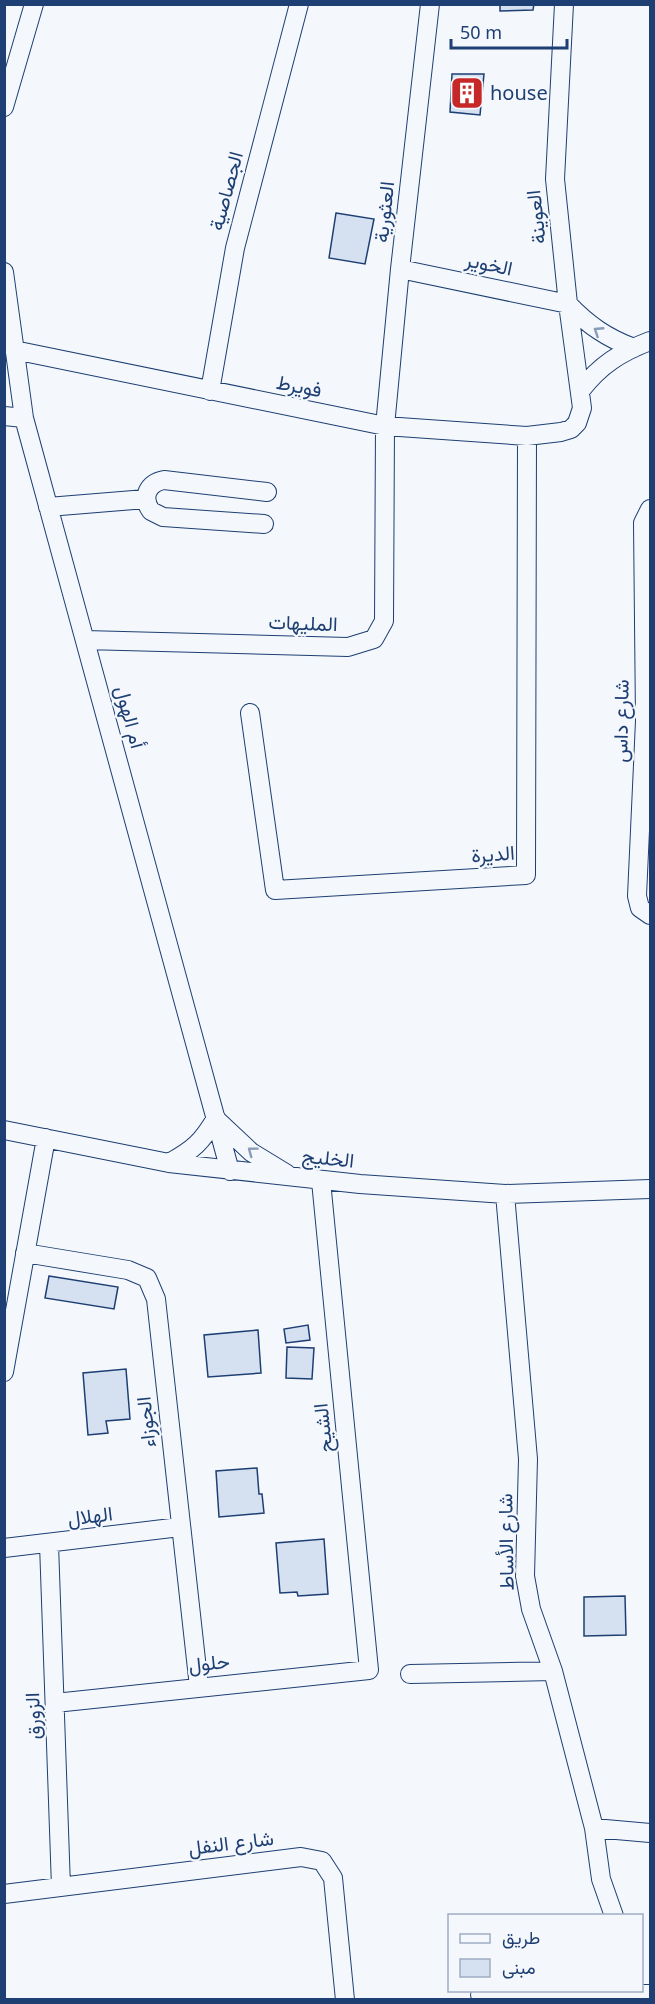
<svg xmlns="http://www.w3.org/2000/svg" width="655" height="2004" font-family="'Noto Sans',Vazirmatn,sans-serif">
<rect width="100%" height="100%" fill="#f4f7fb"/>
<path fill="#d5e0f0" stroke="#1d3f73" stroke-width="1.5" d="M500,4H534L533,10L500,11Z
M452,74H484L480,115L450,112Z
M336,213L374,219L365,264L329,258Z
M49,1276L118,1287L114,1309L45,1298Z
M308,1325L310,1340L286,1343L284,1329Z
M258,1330L261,1373L208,1377L204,1335Z
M287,1347L314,1348L312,1379L286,1378Z
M126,1369L130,1419L106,1421L108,1433L88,1435L83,1373Z
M257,1468L259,1494H262L264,1513L219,1517L216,1471Z
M324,1539L328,1594L298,1596L297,1592L280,1593L276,1543Z
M625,1596L626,1635L584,1636V1597Z"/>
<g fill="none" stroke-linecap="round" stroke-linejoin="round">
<g stroke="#1d3f73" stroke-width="20">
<path id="minor" d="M4,107L34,4
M400,269L568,304C588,325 607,338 634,348
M4,272L24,418L230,1171
M14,350L385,426L527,436L561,432L571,429L577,423L582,408L568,304L555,179L564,4
M581,390C600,365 621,352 650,341
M210,391L235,248L299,4
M4,416L24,418
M48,507L146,499
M650,509L643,523L645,721L637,896L640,908L650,915
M264,524L163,517L151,511C141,497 148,483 164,480L267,492
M85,640L348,647L374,639L384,621L385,426L400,269L430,4
M250,713L275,890L526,875L527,436
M217,1120L251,1152L287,1174
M4,1130L169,1163L360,1184L505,1194L650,1189
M169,1163C193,1150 202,1142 216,1118
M505,1194L528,1459L525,1576L531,1609L553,1671L594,1828L601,1879L614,1916
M25,1253L128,1270L147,1278L156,1299L199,1687
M4,1372L46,1138
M49,1544L61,1887
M4,1548L180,1527
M410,1674L553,1671
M55,1703L369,1670L321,1181
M594,1828L650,1833
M4,1894L301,1857L322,1861L333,1878L345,2000
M480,1995L650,1994"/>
</g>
<use href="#minor" stroke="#f4f7fb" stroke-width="18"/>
</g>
<defs><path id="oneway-chevron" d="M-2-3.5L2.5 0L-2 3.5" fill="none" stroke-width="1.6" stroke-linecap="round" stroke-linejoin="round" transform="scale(1.5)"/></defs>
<g stroke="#889bb7">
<use href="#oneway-chevron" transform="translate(598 331) rotate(-147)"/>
<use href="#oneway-chevron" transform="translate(252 1151) rotate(-143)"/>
</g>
<defs>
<g id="building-square" transform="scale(1.725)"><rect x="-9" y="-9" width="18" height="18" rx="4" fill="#c62828" stroke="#f4f7fb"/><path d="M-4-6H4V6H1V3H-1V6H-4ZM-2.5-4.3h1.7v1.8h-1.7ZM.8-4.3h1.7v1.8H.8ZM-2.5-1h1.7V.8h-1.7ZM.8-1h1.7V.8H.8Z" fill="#fff"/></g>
</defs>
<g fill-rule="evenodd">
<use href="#building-square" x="467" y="93"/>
</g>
<g text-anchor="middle" stroke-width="4.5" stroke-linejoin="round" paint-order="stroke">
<g font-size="20" fill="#1d3f73" stroke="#f4f7fb" text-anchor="start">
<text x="490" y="100">house</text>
</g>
<g font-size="20" fill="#1d3f73" stroke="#f4f7fb">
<text transform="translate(226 191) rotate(-75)" y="7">الجصاصية</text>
<text transform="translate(384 212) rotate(-84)" y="7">العثورية</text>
<text transform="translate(536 217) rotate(-96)" y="7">العوينة</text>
<text transform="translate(489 264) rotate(12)" y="7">الخوير</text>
<text transform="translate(299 386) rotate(11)" y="7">فويرط</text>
<text transform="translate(303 623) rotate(2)" y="7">المليهات</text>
<text transform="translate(130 717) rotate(75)" y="7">أم الهول</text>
<text transform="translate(621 721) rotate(-89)" y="7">شارع داس</text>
<text transform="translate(493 854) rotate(-4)" y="7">الديرة</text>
<text transform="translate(328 1158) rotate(6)" y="7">الخليج</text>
<text transform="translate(146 1422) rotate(-96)" y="7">الجوزاء</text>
<text transform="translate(323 1428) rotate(-96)" y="7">الشيح</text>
<text transform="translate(90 1516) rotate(-7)" y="7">الهلال</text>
<text transform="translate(506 1542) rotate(-91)" y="7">شارع الأساط</text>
<text transform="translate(209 1663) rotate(-6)" y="7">حلول</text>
<text transform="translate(33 1716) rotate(-92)" y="7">الزورق</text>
<text transform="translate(231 1843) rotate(-7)" y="7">شارع النفل</text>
</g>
</g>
<rect width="655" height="2004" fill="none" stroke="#1d3f73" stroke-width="12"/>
<rect x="448" y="1914" width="195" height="78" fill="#f4f7fb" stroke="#9eadc5" stroke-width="1.5"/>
<rect x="460" y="1934" width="30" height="9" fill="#f4f7fb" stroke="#9eadc5" stroke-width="1.5"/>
<text x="502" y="1944" font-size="18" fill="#1d3f73">طريق</text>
<rect x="460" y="1959" width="30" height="18" fill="#d5e0f0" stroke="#9eadc5" stroke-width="1.5"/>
<text x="502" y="1974" font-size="18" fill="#1d3f73">مبنى</text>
<path d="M451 39v9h116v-9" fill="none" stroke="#1d3f73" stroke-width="3"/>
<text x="460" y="39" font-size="18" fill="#1d3f73" stroke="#f4f7fb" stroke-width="4.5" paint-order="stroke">50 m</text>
</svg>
